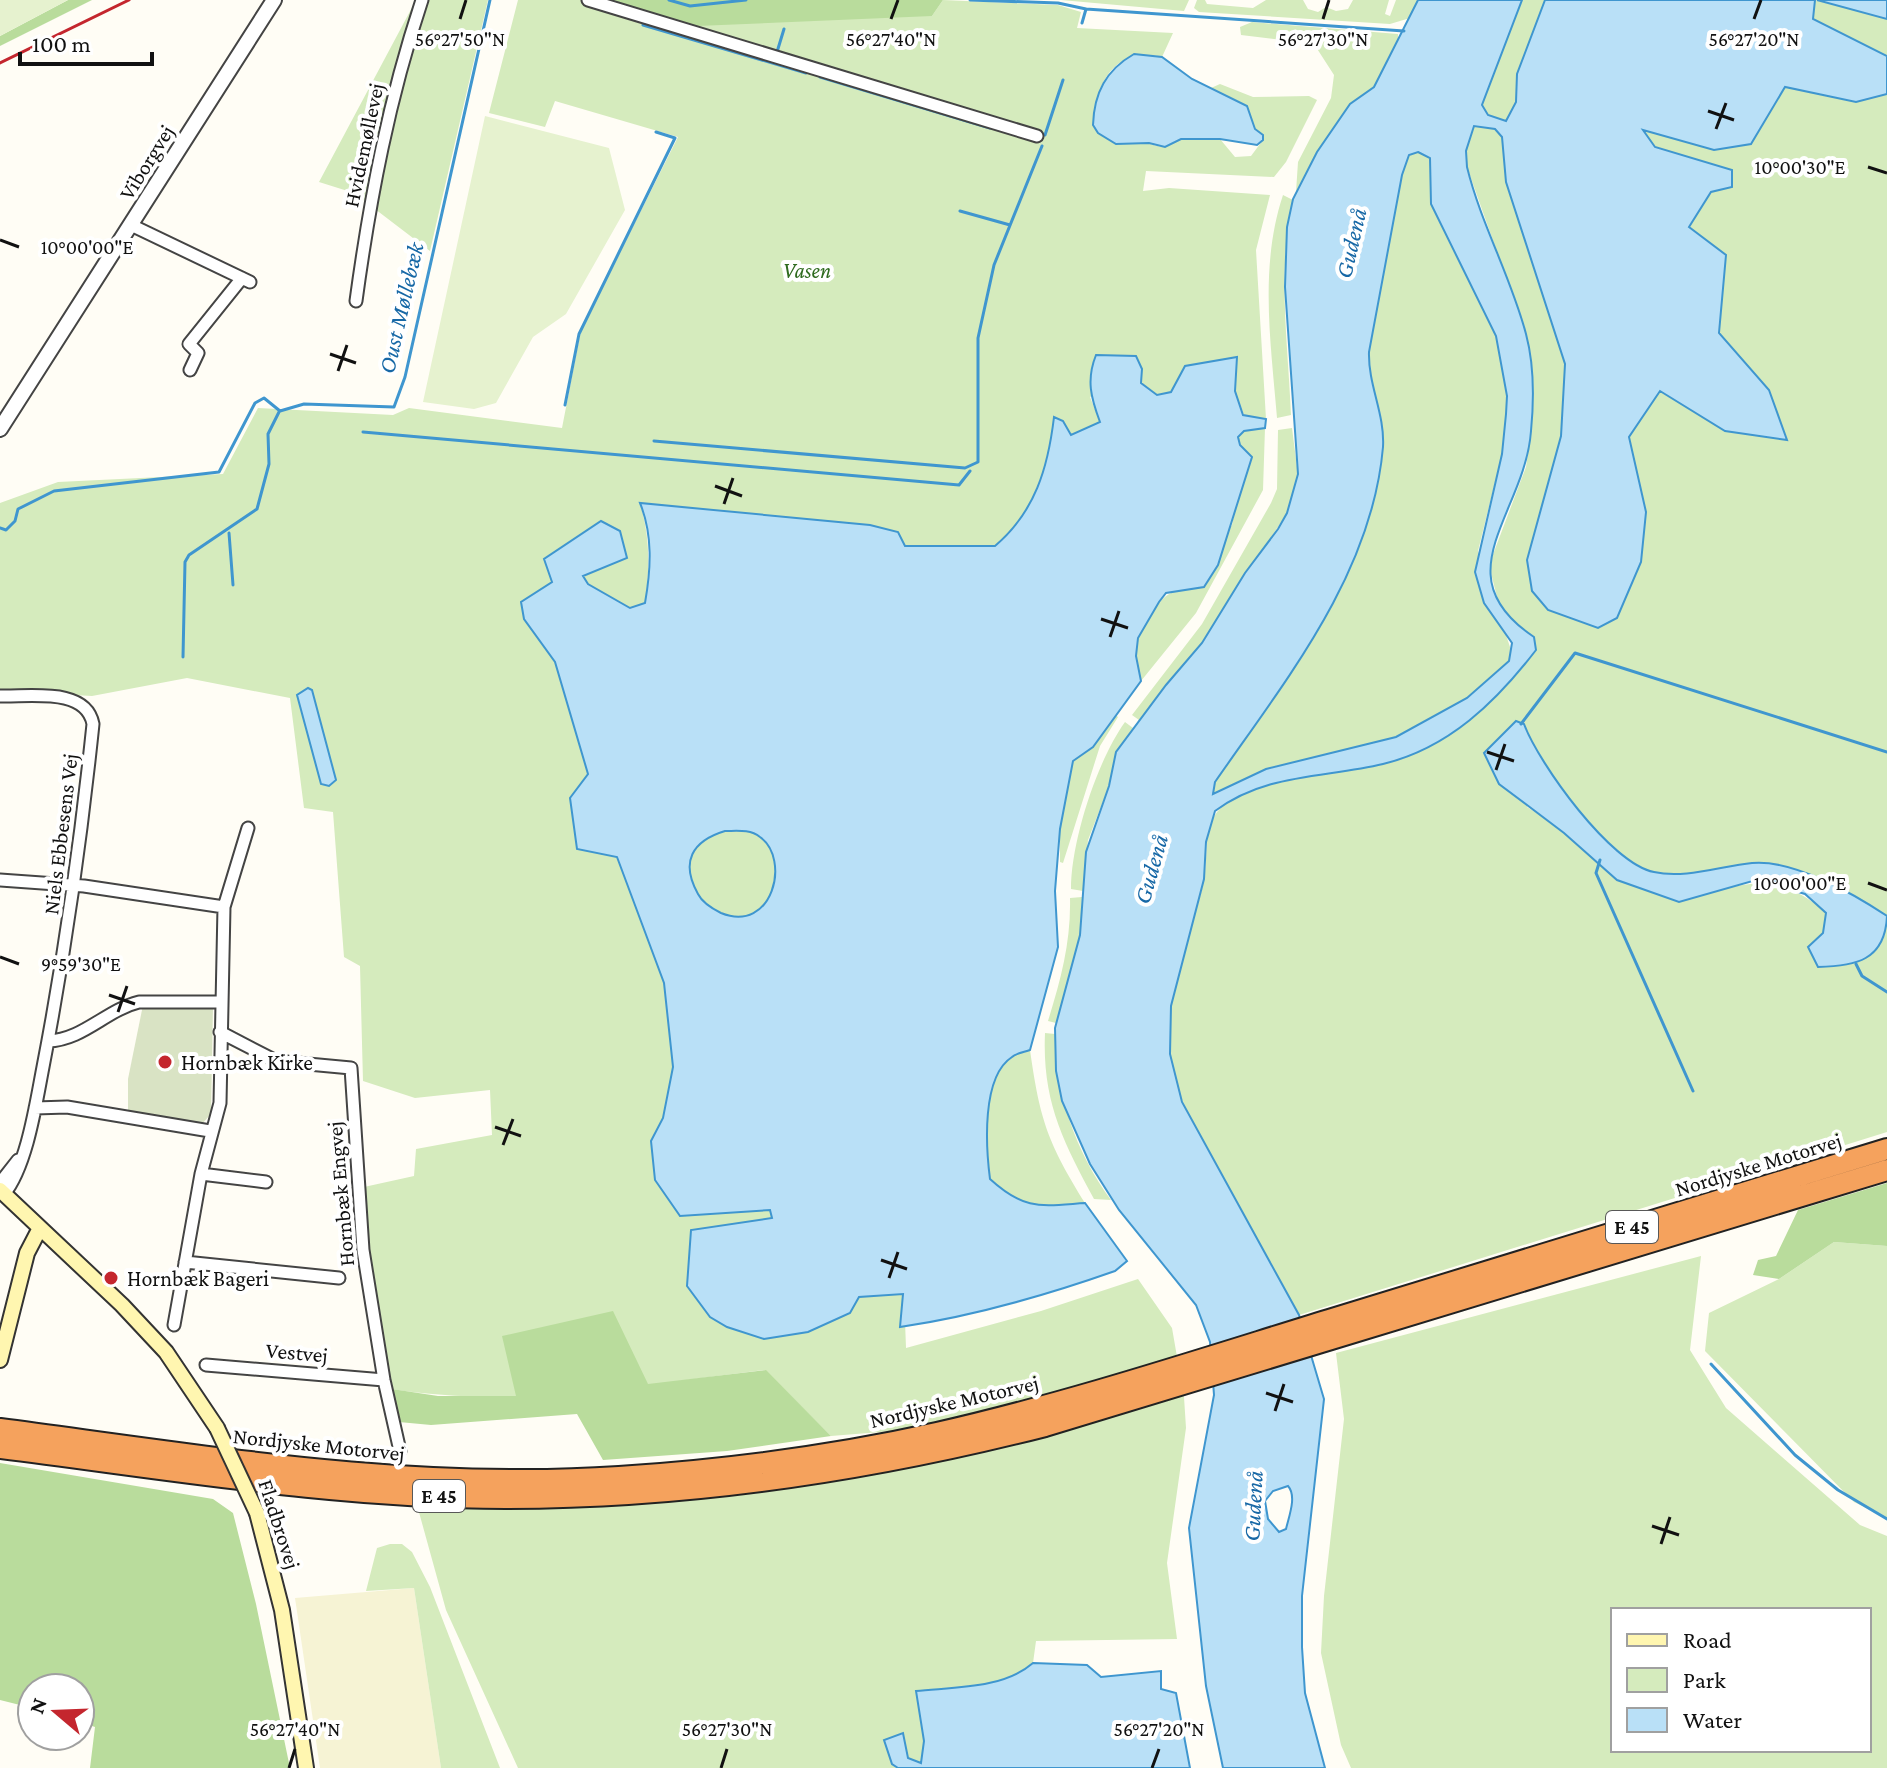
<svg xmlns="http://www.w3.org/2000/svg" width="1887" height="1768" font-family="'Crimson Pro',serif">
<rect width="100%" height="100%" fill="#fffdf5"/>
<path fill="#f6f3d4" d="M414,1588L441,1768H320L295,1598Z"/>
<path fill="#d5ebbd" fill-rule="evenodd" d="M416,0H488L430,251L354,193L319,182Z
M518,0H605L932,16L943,0L1058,5L1081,12L1077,28L1173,33L1162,57C1115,46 1095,83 1093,125C1108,146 1123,142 1146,143C1152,144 1158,147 1165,147L1181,139H1220L1235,157L1251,156L1263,140L1255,129L1247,106L1211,88L1220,84L1253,97L1309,96L1317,100L1286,162L1274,177L1146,171L1143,191L1169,188L1270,195L1256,250L1266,419L1244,415L1235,391L1237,358L1171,392L1156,395L1141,383L1142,369L1090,397L1100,422L1070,435L1063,421L1054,418C1048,468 1035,512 995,546H904L870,525L640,503C650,537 650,567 645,603L630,608L588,584L583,575L627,558L552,582L524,619L555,662L588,774L570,798L617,857L664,983L673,1067L663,1118L651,1141L680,1216L770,1210L772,1218L691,1230L859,1297L904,1294L906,1348L1041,1311L1138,1279L1172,1328L1184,1397L1186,1428L1167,1563L1177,1639L1036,1641L1033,1663C1003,1689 954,1687 916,1691L924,1741L921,1763L908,1758L903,1734L892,1764L898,1768H518L446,1610L417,1505C570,1510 724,1506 874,1473L905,1430L831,1436L765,1370C643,1385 514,1409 392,1389L370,1259L364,1187L414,1176L416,1149L492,1135L490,1090L415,1098L363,1081L360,966L344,957L333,812L304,808L290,698L187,678L92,696L0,691V503L58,482L223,474L258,408L393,415L409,408L562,428L581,330L678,137L555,101L545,127L489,113Z
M1061,0H1189L1184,11Z
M1197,0H1205L1207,4L1253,8L1266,0H1303L1308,9L1318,12L1326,7L1336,11L1348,9L1353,0H1389L1385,14L1390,16L1396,0H1418L1410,18L1390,24L1199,12L1194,8Z
M1522,0H1546L1517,74L1516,102L1507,121L1488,115L1482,105Z
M1815,0L1887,19V56L1813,19Z
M1252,22L1398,34V44L1374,87L1350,104L1317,152L1296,192L1298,162L1331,98L1334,75L1314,44L1241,35L1240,27Z
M1785,87L1856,102L1887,94V916C1855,894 1792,859 1752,863C1721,866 1685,879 1654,872C1611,864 1539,764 1524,724L1527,807L1679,902C1739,885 1773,866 1826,913L1823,933L1880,946L1887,922V1132L1299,1315C1276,1274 1254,1234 1232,1193C1205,1143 1166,1091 1169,1032C1171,981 1191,934 1203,885C1212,844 1195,815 1243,794C1287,774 1332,773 1378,765C1444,753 1497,700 1536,650L1499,605L1489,565L1526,467L1531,432L1526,334L1467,167L1466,151L1474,126L1495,129L1502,137L1506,182L1565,364L1561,436L1527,560L1646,512L1629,436L1660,391L1725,431L1787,439L1769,390L1719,333L1726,255L1688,227L1712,192L1732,170L1655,147L1642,129L1751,143Z
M1418,152L1430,158L1431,205L1496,336L1507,396L1506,414L1502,454L1478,551L1512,653L1509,661L1467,698L1396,737L1250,776L1213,794L1215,782C1285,681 1372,575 1382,447C1385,414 1368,385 1369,352L1402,175L1409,155Z
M1283,195L1293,200C1277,269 1288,344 1291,415L1277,418C1271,344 1259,267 1283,195Z
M1265,428L1263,490L1196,613L1141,681C1140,673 1137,664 1136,656C1135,632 1156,596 1178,590L1232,525L1238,495L1251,457L1240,445L1238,437L1244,431Z
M1292,428L1298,475L1287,513L1202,643L1139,720L1132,715L1202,624L1271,503L1277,489L1278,430Z
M1115,715L1118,717L1100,746L1063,863L1060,862V829L1073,761L1093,746Z
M1125,722L1133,728L1116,752L1109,786L1088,840L1083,891L1071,889C1071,841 1097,761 1125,722Z
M725,831C737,831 749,829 760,837C791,859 773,934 721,913C713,910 702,902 698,894C680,863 692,841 725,831Z
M1082,897L1080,935L1056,1023L1048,1021C1061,979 1071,942 1070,898Z
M1045,1033L1055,1034C1056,1094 1075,1151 1111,1200L1094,1199C1063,1141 1042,1101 1045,1033Z
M1030,1050C1040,1121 1048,1143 1085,1203C1041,1206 1025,1211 990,1179C986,1148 981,1077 1012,1057C1016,1053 1025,1052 1030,1050Z
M1834,1242L1887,1246V1518L1854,1502L1705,1351L1709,1313L1779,1279Z
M1701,1256L1690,1350L1726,1408L1860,1525L1887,1536V1768H1351L1341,1745L1321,1653L1324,1596L1344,1419L1336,1353ZM1613,1610H1869V1750H1613Z
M390,1544H402L412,1552L430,1587L500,1768H441L414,1588L366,1591L377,1548Z"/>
<path fill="#b9dc9c" d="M68,0H92L0,46V36Z
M605,0H943L932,16L697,26Z
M1887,1183V1246L1834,1242L1779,1279L1753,1275L1758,1260L1776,1256L1798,1210Z
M613,1311L648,1384L766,1370L831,1436L727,1451L603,1460L577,1414L431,1425L399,1422L392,1389L438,1396H516L502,1336Z
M0,1463L213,1499L233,1513L256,1604L290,1768H90L95,1727L80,1722V1688H32V1708L0,1700Z"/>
<path fill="#d9e3c4" d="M143,1005L213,1007L211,1114L201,1125L128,1113V1079Z"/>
<path fill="#e6f2cf" d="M0,0H68L0,36Z
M485,116L609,148L625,210L566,314L533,337L496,403L474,409L423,402Z"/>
<path fill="#b9e0f7" stroke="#3f96cf" stroke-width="2" fill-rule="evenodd" d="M1418,0H1522L1482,105L1488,115L1506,121L1516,102L1517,74L1545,0H1815L1813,19L1887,56V94L1856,102L1785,87L1751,144L1714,150L1643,130L1655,147L1732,170V187L1711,192L1689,227L1726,255L1719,333L1769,390L1787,440L1725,431L1660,391L1629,437L1646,512L1641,562L1617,618L1598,628L1548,610L1532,591L1527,560L1561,436L1565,364L1506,182L1502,137L1495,129L1474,126L1466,151L1467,167C1481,224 1511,277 1526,334C1534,364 1534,400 1531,431C1525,514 1441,575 1534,637L1536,650C1496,702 1449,748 1383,764C1324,778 1266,773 1215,811L1206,842L1204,879L1171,1006L1170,1054L1182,1102L1299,1315L1324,1399L1302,1596V1647L1305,1693L1325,1768H1223L1206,1686L1189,1528L1214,1395L1210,1342L1196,1305L1119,1210L1090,1164L1062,1101L1056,1071L1055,1028L1080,935L1086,852L1109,786L1116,752L1166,685L1202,643L1245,573L1278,529L1287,513L1298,474L1285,287L1287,227L1293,199L1317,152L1350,104L1374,87ZM1418,152L1430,158L1431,204L1496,336L1507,396L1506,414L1502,454L1475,572L1484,603L1512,643L1509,661L1467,698L1396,737L1266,769L1213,794L1215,782C1285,681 1372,575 1383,447C1385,414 1368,385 1369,352L1402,175L1409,155ZM1288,1486C1297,1496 1289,1516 1286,1529L1279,1532L1268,1519L1265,1501L1273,1491Z
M1817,0H1887V19Z
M1134,54L1162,57L1192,79L1247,106L1255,129L1263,135V140L1257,145L1220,139H1181L1165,147L1149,143L1116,144L1098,133L1093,125C1094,93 1106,70 1134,54Z
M1096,355L1136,356L1142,369L1141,383L1157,395L1171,392L1185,366L1237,357L1235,391L1243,415L1266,419L1265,428L1244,431L1238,437L1240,445L1252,457L1218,565L1204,587L1166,593L1159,602L1138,638L1136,656L1141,681L1093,747L1073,761L1060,829L1055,891L1058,947L1030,1050C1025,1052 1016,1053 1012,1057C981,1077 986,1148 990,1179C1025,1211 1041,1206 1085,1203L1127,1261L1115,1271C1044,1296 975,1316 900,1327L903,1294L859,1297L850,1313L808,1332L764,1339L727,1327L710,1317L687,1286L691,1230L772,1218L770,1210L680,1216L655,1180L651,1141L663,1118L673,1067L664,983L617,857L577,849L570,798L588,774L555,662L524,619L521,602L552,582L544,559L601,521L620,531L627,558L583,576L588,584L630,608L645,603C651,569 653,535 640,503L870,525L898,532L905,546H995C1035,512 1048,468 1054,417L1063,421L1071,435L1100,422C1091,398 1086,380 1096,355ZM725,831C737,831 750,829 760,837C791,859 773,934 721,913C713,909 702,902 698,894C680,862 692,841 725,831Z
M308,688L312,690L336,780L329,786L321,784L297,695Z
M1516,721L1524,724C1539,764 1611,864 1654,872C1685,879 1721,866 1752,863C1793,859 1854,894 1887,916C1885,961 1855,966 1818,967L1808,947L1823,933L1826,913L1805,894L1756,880L1679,902L1617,880L1564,833L1499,784L1484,753Z
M1033,1663L1087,1665L1101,1677L1161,1671V1689L1176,1693L1190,1768H898L892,1764L884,1740L903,1733L908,1758L921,1763L924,1741L916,1691C954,1687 1003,1689 1033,1663Z"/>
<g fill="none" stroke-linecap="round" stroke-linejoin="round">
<path stroke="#3f96cf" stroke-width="3" d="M669,0L690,6L746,0
M970,0L1058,3L1086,9L1404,31
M1082,23L1086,9
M643,25L806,73
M777,52L784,29
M820,77L990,128
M1045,135L1063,80
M960,211L1010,225
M565,405L579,334L675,138L656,132
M363,432L959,485L970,471
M654,441L965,468L978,462V338L994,265L1042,146
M0,528L6,530L15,521L18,509L54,491L219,472L255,403L264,398L280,411L304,404L394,407L405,377L490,0
M229,533L233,585
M183,657L185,562L189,555L257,509L269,464L268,434L279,412
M1521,724L1575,653L1887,752
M1600,860L1596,873L1693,1091
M1856,964L1862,976L1887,992
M1711,1364L1795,1455L1838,1490L1887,1519"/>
<g stroke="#444" stroke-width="15">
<path id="minor" d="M588,0L1037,136
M131,225L250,282
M356,301C370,198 389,99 422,0
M190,370L198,353L189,344L242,278
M0,696C30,697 86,687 93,724C81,839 65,953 43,1067C36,1103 27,1166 4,1194
M0,880L84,886L224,907
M220,1032L276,1061L351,1068L363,1250L384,1380L400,1451
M48,1041C83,1040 106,1010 139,1002H221
M35,1108L67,1107L210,1131
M201,1174L266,1182
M0,1183L18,1160
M185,1262L339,1278
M174,1325L201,1174L220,1103L224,907L248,828
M206,1365L384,1380"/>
</g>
<g stroke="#444" stroke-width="18">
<path id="tertiary" d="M0,429L274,0"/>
</g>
<g stroke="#333" stroke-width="18">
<path id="secondary" d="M0,1190L122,1305L166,1352L217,1428
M0,1360L27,1253L40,1228
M257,1513L282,1610L306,1768"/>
</g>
<g stroke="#222" stroke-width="24">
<path id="motorway" d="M0,1429C205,1456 411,1491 619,1477C725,1470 833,1456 937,1433C1069,1403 1199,1360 1329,1320C1515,1263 1701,1206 1887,1149
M0,1448C168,1469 337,1498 506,1498C688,1498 869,1471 1045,1426L1887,1170"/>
</g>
<use href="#minor" stroke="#fff" stroke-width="11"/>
<use href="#tertiary" stroke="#fff" stroke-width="14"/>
<use href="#secondary" stroke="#fff6b0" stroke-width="14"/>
<use href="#motorway" stroke="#f5a25d" stroke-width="20"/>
<path stroke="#c4262e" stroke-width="3" d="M0,63L129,0"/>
<g stroke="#333" stroke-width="18" stroke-linecap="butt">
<path id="secondary-bridge" d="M217,1428L257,1513"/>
</g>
<use href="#secondary-bridge" stroke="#fff6b0" stroke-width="14"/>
</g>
<path fill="none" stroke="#111" stroke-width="3" d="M460,19L466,0M891,19L898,0M1323,19L1329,0M1754,19L1761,0M1708,111L1734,120M1716,129L1726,103M1868,167L1887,173M0,240L19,247M330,354L356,363M338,371L347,345M715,486L742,496M724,504L733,478M1101,619L1128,628M1110,637L1119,611M1487,752L1514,761M1496,770L1505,744M1868,883L1887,890M0,957L19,964M109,995L135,1004M118,1012L127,986M495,1127L521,1136M503,1145L513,1119M881,1260L907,1269M889,1278L898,1252M1266,1393L1293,1402M1275,1411L1284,1384M1652,1526L1679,1535M1661,1544L1670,1517M289,1768L295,1749M721,1768L727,1749M1152,1768L1159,1749"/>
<g fill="#c4262e" stroke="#fff" stroke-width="3">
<circle cx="165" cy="1062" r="8"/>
<circle cx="111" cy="1278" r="8"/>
</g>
<g text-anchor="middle" stroke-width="8" stroke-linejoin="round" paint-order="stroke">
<g fill="#fff" stroke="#585858" stroke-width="2">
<rect x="1606" y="1211" width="52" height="32" rx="6"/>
<rect x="413" y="1480" width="52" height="32" rx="6"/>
</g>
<g font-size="20" font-weight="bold" fill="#111">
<text x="1632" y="1234">E 45</text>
<text x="439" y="1503">E 45</text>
</g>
<g font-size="22" fill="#111" stroke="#fff">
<text transform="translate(363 145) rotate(-78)" y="8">Hvidemøllevej</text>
<text transform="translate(146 162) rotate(-58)" y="8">Viborgvej</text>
<text transform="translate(60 834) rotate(-83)" y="8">Niels Ebbesens Vej</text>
<text transform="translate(1758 1164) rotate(-17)" y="8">Nordjyske Motorvej</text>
<text transform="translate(340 1194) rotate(-95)" y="8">Hornbæk Engvej</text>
<text transform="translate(297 1352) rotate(5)" y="8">Vestvej</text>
<text transform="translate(954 1401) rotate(-13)" y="8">Nordjyske Motorvej</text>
<text transform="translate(319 1444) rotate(6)" y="8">Nordjyske Motorvej</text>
<text transform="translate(280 1524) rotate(72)" y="8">Fladbrovej</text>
</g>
<g font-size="22" font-style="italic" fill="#2f6b1f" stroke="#fff">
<text x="807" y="278">Vasen</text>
</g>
<g font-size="22" fill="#111" stroke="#fff" text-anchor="start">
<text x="181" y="1070">Hornbæk Kirke</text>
<text x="127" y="1286">Hornbæk Bageri</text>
</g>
<g font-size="24" font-style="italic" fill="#1768a6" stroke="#fff">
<text transform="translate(1351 243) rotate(-77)" y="8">Gudenå</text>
<text transform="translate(401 308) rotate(-77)" y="8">Oust Møllebæk</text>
<text transform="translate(1151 869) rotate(-74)" y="8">Gudenå</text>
<text transform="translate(1253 1506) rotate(-87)" y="8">Gudenå</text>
</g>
</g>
<g font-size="20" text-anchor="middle" fill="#111" stroke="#fff" stroke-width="8" stroke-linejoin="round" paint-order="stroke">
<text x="460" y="46">56°27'50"N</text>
<text x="891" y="46">56°27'40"N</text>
<text x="1323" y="46">56°27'30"N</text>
<text x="1754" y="46">56°27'20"N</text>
<text x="1800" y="174">10°00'30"E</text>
<text x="87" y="254">10°00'00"E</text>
<text x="1800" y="890">10°00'00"E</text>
<text x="81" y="971">9°59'30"E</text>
<text x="295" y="1736">56°27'40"N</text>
<text x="727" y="1736">56°27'30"N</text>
<text x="1159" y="1736">56°27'20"N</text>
</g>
<rect x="1611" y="1608" width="260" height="144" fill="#ffffff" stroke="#a0a0a0" stroke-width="2"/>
<rect x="1627" y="1634" width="40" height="12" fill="#fff6b0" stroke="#a0a0a0" stroke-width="2"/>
<text x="1683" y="1648" font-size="24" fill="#111111">Road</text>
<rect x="1627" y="1668" width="40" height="24" fill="#d5ebbd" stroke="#a0a0a0" stroke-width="2"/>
<text x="1683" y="1688" font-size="24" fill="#111111">Park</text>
<rect x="1627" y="1708" width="40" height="24" fill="#b9e0f7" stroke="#a0a0a0" stroke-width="2"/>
<text x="1683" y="1728" font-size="24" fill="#111111">Water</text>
<g transform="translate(56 1712) rotate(289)"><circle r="38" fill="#ffffff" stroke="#a0a0a0" stroke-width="2"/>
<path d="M0-6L14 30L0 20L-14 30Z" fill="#c4262e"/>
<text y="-12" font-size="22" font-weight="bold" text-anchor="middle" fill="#111111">N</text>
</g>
<path d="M20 52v12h132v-12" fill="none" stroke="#111111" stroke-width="4"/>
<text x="32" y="52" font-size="24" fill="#111111" stroke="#ffffff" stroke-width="6" paint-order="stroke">100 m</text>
</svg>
